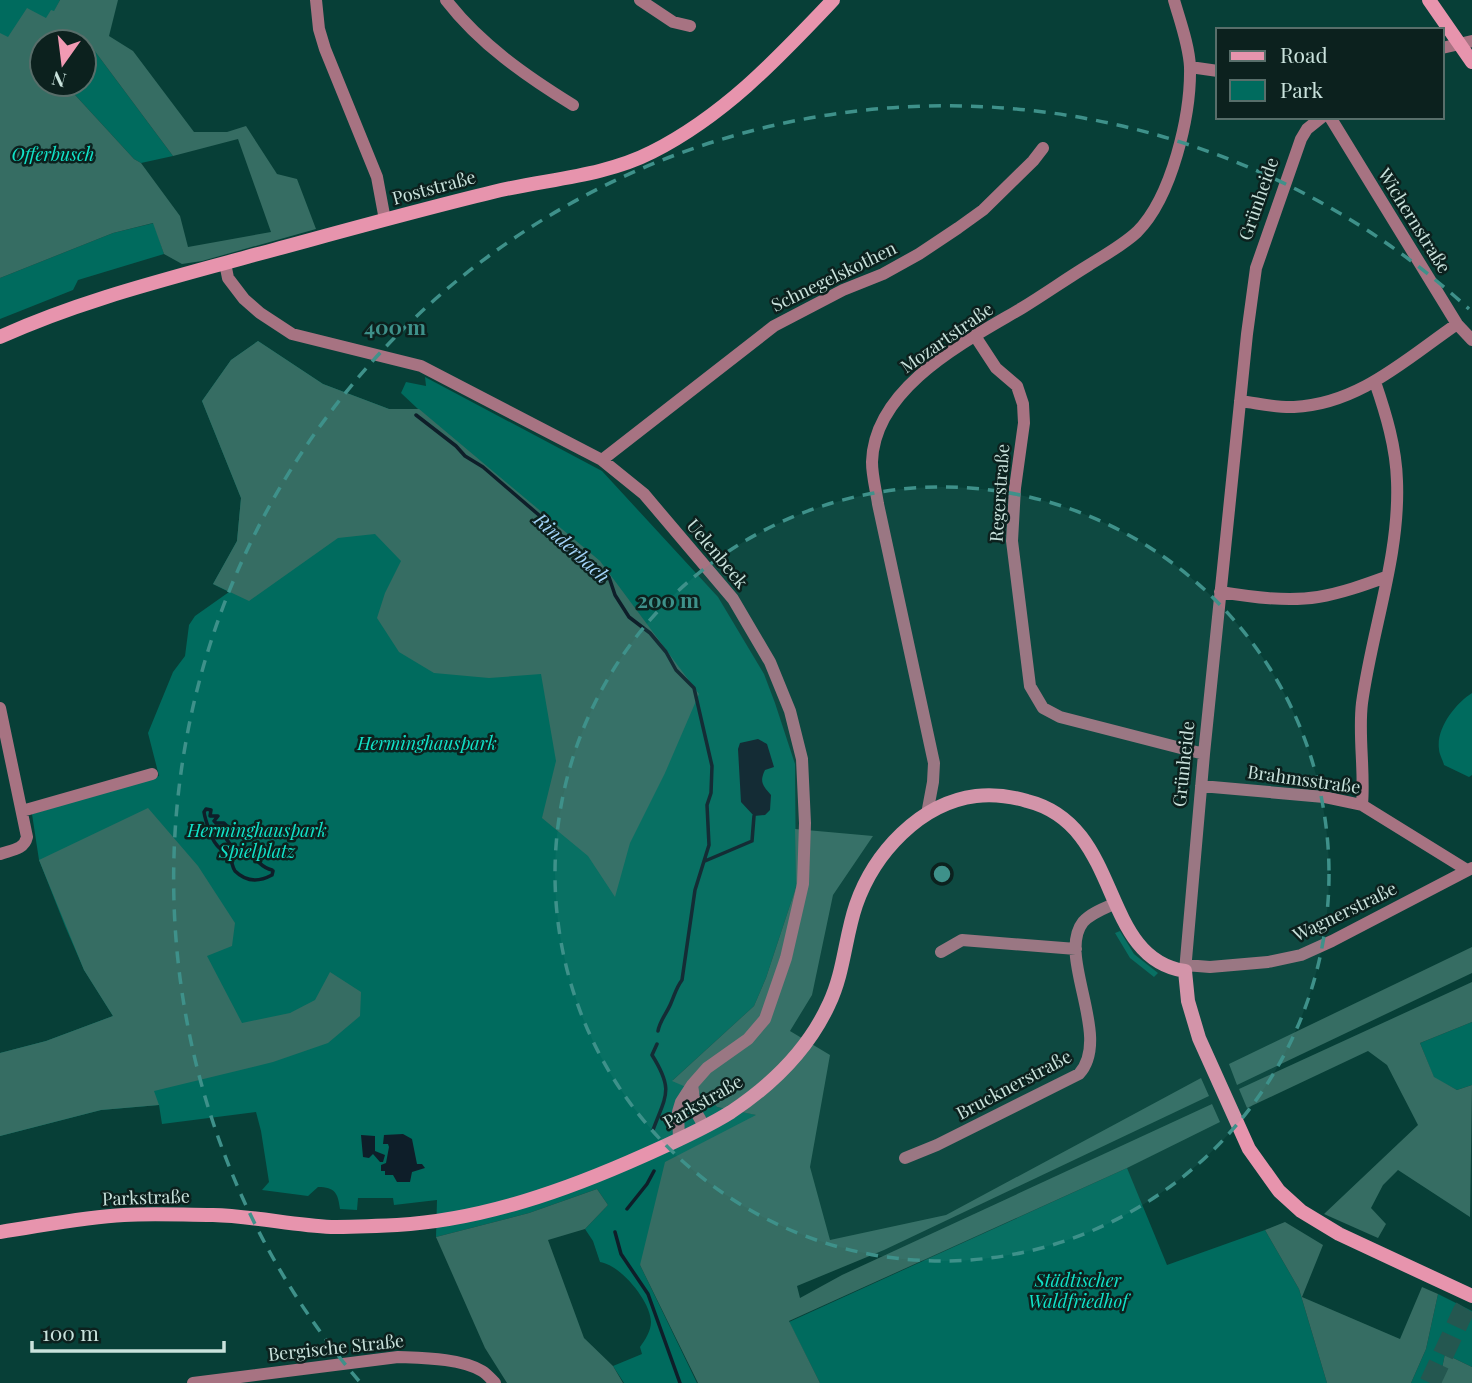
<svg xmlns="http://www.w3.org/2000/svg" width="1472" height="1383" font-family="'Playfair Display',serif">
<rect width="100%" height="100%" fill="#073f37"/>
<path fill="#006b5e" d="M0,0H60L54,12L88,42L173,156L141,163L134,159L65,84H84V42H42V84L0,234Z
M154,223L164,254L78,280L73,290L0,319V278L113,233Z
M258,341L323,384L389,409H418L401,393L406,382L426,386L425,377L602,471L718,597L764,674L775,703L795,764L796,887L766,978L754,1006L673,1080L708,1096L717,1107L757,1115L640,1265L697,1383H624L613,1366L642,1354L640,1347C645,1340 651,1331 651,1322C651,1302 621,1265 600,1262L593,1241L585,1229L608,1205L597,1189L529,1213L436,1237L437,1200L394,1205L393,1198H358L357,1210L340,1209C338,1193 335,1187 318,1187L308,1196L262,1190L269,1182L261,1131L256,1112L162,1124L159,1105L101,1110L0,1136V1053L46,1041L113,1016L84,970L65,926L39,860L32,814L159,776L148,733L173,672L185,656L189,625L195,616L229,592L213,584L237,541L241,498L202,401L231,360Z
M1472,693V775L1469,777L1444,765C1443,760 1439,754 1439,749C1436,728 1456,703 1472,693Z
M1120,931L1134,954L1158,973L1154,977L1130,958L1115,933Z
M1472,1022V1085L1457,1090L1434,1078L1420,1043Z
M1127,1168L1167,1265L1265,1230L1299,1289L1327,1383H820L789,1322Z
M1438,1294L1472,1311V1367L1445,1354L1439,1383H1411L1426,1349Z"/>
<path fill="#366d63" fill-rule="evenodd" d="M60,0H118L109,36L133,51L194,132H227L246,126L277,174L297,179L316,229L202,261L182,264L164,254L153,223L113,233L0,278V33L8,37L27,8L46,18L51,10L54,11ZM67,35L88,42L173,156L238,139L271,232L188,247L180,216L141,163L134,159L65,84H42V42H62Z
M258,341L323,384L389,409H419L600,561L699,694L665,773L630,843L615,897L588,856L542,818L556,761L541,674L489,678L434,673L399,652L377,618L385,593L401,561L375,534L338,538L249,601L213,584L237,541L241,498L202,401L231,360Z
M148,808L198,866L235,923L232,946L207,956L242,1023L290,1013L315,1000L330,972L361,992L360,1016L328,1043L273,1062L154,1091L159,1105L101,1110L0,1136V1053L46,1041L113,1016L84,970L39,860Z
M795,829L873,836L833,895L812,995L790,1031L830,1055L810,1167L830,1240L946,1215L1201,1078L1209,1096L884,1250L797,1286L800,1298L842,1275L1212,1104L1220,1122L1127,1168L789,1321L820,1383H698L640,1265L665,1162L756,1115L717,1107L707,1096L672,1081L754,1006L766,978L796,887Z
M1472,947V973L1237,1085L1229,1064Z
M1472,982V1022L1420,1043L1434,1077L1457,1090L1472,1085L1470,1217L1398,1170L1383,1185L1371,1208L1386,1224L1378,1238L1324,1214L1418,1125L1387,1065L1368,1051L1247,1108L1239,1089Z
M597,1189L608,1205L585,1229L548,1240L584,1338L613,1366L623,1383H507L485,1348L436,1237L529,1213Z
M1285,1222L1323,1245L1302,1297L1400,1339L1422,1287L1438,1294L1426,1349L1411,1383H1327L1299,1289L1265,1230Z
M1445,1354L1472,1367V1383H1439Z"/>
<path fill="#0e1e29" d="M758,739L767,744L774,767L765,770C759,782 763,786 771,795L770,810L765,815L754,816L741,802L738,749L740,743Z
M403,1134L412,1139L417,1164H422L425,1168L412,1172L410,1182H397L393,1175H385V1171H381V1165L386,1163L389,1147L388,1144H383L384,1135Z
M361,1135L375,1136V1151L385,1155L383,1162H380L373,1154L369,1158L363,1157Z"/>
<g fill="none" stroke-linecap="round" stroke-linejoin="round">
<path stroke="#0e1e29" stroke-width="3.5" d="M416,415L456,446L465,456L483,467L554,528L571,546L609,577L615,595L629,617L650,633L666,652L676,670L694,688L712,766L711,793L707,805L709,845L695,890L682,980C676,988 675,994 671,1003C667,1013 660,1020 658,1031
M705,861L752,841L754,816
M272,870C262,868 260,862 252,857C240,849 234,852 225,837L229,832L224,828L227,826L224,823H216L214,821L218,816H210L211,810L206,809L204,812C205,819 212,840 216,844C219,849 225,851 229,856C232,860 232,867 235,871C246,882 259,882 272,875L273,871
M653,1130C666,1095 674,1090 652,1055L657,1044
M627,1209L647,1184L654,1171
M615,1232L621,1254L648,1294L680,1383"/>
<path stroke="#245750" stroke-width="21" stroke-dasharray="21 10" stroke-linecap="butt" d="M1430,1383L1463,1312L1472,1297"/>
<path stroke="#a77382" stroke-width="12" d="M316,0L319,29L325,49L377,177L385,220
M446,0C480,44 526,76 573,105
M640,0L673,22L690,26
M1442,48L1472,41
M1190,67L1218,71
M1330,117L1457,324L1472,340
M225,263L228,278L244,299L260,313L292,334L421,366L602,460L644,494L733,599L770,662L790,711L802,759L805,823L803,884L786,958L765,1019L748,1039L707,1068L692,1085L681,1102L678,1112L679,1139
M975,336L996,368L1017,386L1023,404L1024,423L1015,488L1012,541L1030,686L1043,708L1060,717L1204,754
M1240,401C1257,403 1277,408 1294,407C1359,404 1406,359 1457,324
M602,460L774,326L843,290L883,274L919,254L958,228L983,210L1033,161L1043,148
M1220,592C1252,597 1287,602 1318,597C1342,593 1364,585 1386,577
M0,708L27,837C24,850 11,850 0,854
M1201,786L1324,797L1362,805L1467,870
M1362,805C1365,771 1358,735 1362,703C1372,629 1400,556 1397,481C1396,447 1386,414 1375,382
M22,811L152,774
M927,814L933,782L934,763L878,504C876,490 872,476 872,462C874,387 966,341 1022,308C1045,294 1066,279 1089,265C1105,255 1123,245 1137,232C1172,197 1191,115 1190,67C1189,45 1180,21 1174,0
M941,952L962,940L1076,949
M1185,965L1210,967L1268,962L1301,955L1332,941L1472,868
M1185,971L1204,754L1247,334L1256,268L1301,139L1307,129L1322,117
M692,1085L696,1112L704,1126
M905,1158L937,1145L1079,1074C1113,1037 1056,956 1083,922C1091,913 1105,908 1116,903
M193,1383L398,1357C422,1358 461,1358 482,1371C487,1374 491,1379 495,1383"/>
<path stroke="#e794ad" stroke-width="14" d="M1429,0L1472,62
M0,337C79,301 164,280 247,257C329,235 410,212 493,192C545,179 603,177 652,152C725,115 778,58 833,0
M0,1232C41,1226 83,1217 124,1215C154,1213 184,1215 213,1215C253,1216 292,1225 331,1227C353,1227 375,1226 397,1225C483,1220 567,1190 645,1155C674,1142 704,1129 731,1112C773,1084 808,1050 829,1004C844,973 845,937 856,905C874,853 920,803 976,796C994,794 1010,796 1027,801C1124,825 1098,958 1185,971L1188,1001L1199,1038L1249,1149L1279,1191L1301,1211L1339,1234L1472,1296"/>
</g>
<circle cx="942" cy="874" r="387" fill="#3e918a" fill-opacity=".12"/>
<g fill="none" stroke="#3e918a" stroke-width="3.5" stroke-dasharray="12 9">
<circle cx="942" cy="874" r="387"/>
<path d="M359 1381A773 773 0 0 1 1469 309"/>
</g>
<g text-anchor="middle" stroke-width="5" stroke-linejoin="round" paint-order="stroke">
<g font-size="18" font-style="italic" fill="#11e2c8" stroke="#0c211e">
<text x="53" y="161">Offerbusch</text>
<text x="427" y="750">Herminghauspark</text>
<text x="257" y="837">Herminghauspark<tspan x="257" dy="21">Spielplatz</tspan></text>
<text x="1078" y="1287">Städtischer<tspan x="1078" dy="21">Waldfriedhof</tspan></text>
</g>
<g font-size="18" fill="#c9e2dc" stroke="#0c211e">
<text transform="translate(434 188) rotate(-15)" y="6">Poststraße</text>
<text transform="translate(1259 199) rotate(-71)" y="6">Grünheide</text>
<text transform="translate(1414 221) rotate(58)" y="6">Wichernstraße</text>
<text transform="translate(834 277) rotate(-26)" y="6">Schnegelskothen</text>
<text transform="translate(947 338) rotate(-35)" y="6">Mozartstraße</text>
<text transform="translate(1000 493) rotate(-86)" y="6">Regerstraße</text>
<text transform="translate(717 554) rotate(50)" y="6">Uelenbeek</text>
<text transform="translate(1184 764) rotate(-84)" y="6">Grünheide</text>
<text transform="translate(1304 780) rotate(8)" y="6">Brahmsstraße</text>
<text transform="translate(1345 912) rotate(-26)" y="6">Wagnerstraße</text>
<text transform="translate(1014 1085) rotate(-28)" y="6">Brucknerstraße</text>
<text transform="translate(703 1102) rotate(-30)" y="6">Parkstraße</text>
<text transform="translate(146 1198) rotate(-2)" y="6">Parkstraße</text>
<text transform="translate(336 1348) rotate(-6)" y="6">Bergische Straße</text>
</g>
<g font-size="19" font-style="italic" fill="#a3d4f9" stroke="#0c211e">
<text transform="translate(572 548) rotate(42)" y="7">Rinderbach</text>
</g>
</g>
<circle cx="942" cy="874" r="10" fill="#3e918a" stroke="#0c211e" stroke-width="3.5"/>
<g font-size="21" text-anchor="middle" font-weight="bold" fill="#3e918a" stroke="#0c211e" stroke-width="5" stroke-linejoin="round" paint-order="stroke">
<text x="395" y="335">400 m</text>
<text x="668" y="608">200 m</text>
</g>
<rect x="1216" y="28" width="228" height="91" fill="#0c211e" stroke="#586e6a" stroke-width="2"/>
<rect x="1230" y="51" width="35" height="10" fill="#e794ad" stroke="#586e6a" stroke-width="2"/>
<text x="1280" y="63" font-size="21" fill="#c9e2dc">Road</text>
<rect x="1230" y="80" width="35" height="21" fill="#006b5e" stroke="#586e6a" stroke-width="2"/>
<text x="1280" y="98" font-size="21" fill="#c9e2dc">Park</text>
<g transform="translate(63 63) rotate(194)"><circle r="33" fill="#0c211e" stroke="#586e6a" stroke-width="2"/>
<path d="M0-5L12 26L0 18L-12 26Z" fill="#f19ab3"/>
<text y="-10" font-size="19" font-weight="bold" text-anchor="middle" fill="#c9e2dc">N</text>
</g>
<path d="M32 1341v10h192v-10" fill="none" stroke="#c9e2dc" stroke-width="3.5"/>
<text x="42" y="1341" font-size="21" fill="#c9e2dc" stroke="#0c211e" stroke-width="5" paint-order="stroke">100 m</text>
</svg>
